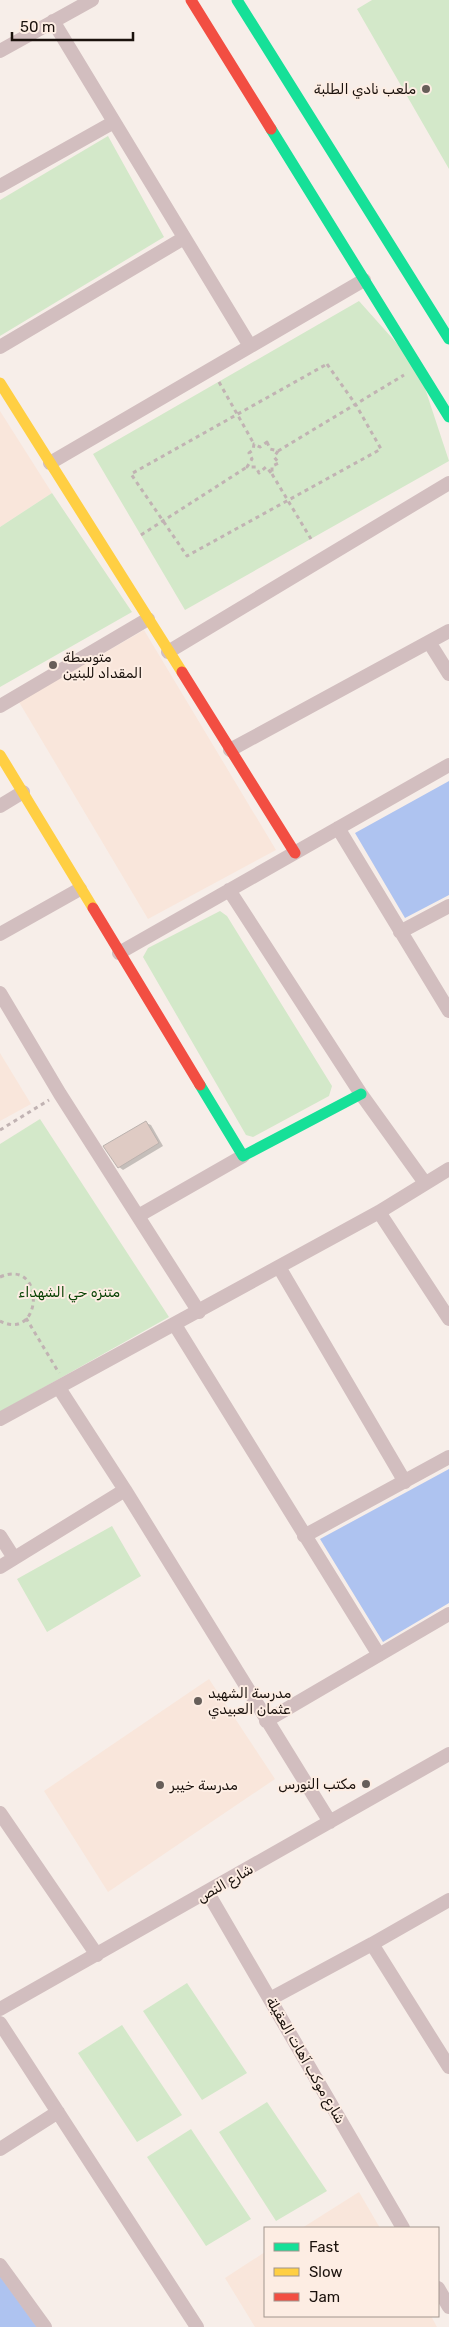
<svg xmlns="http://www.w3.org/2000/svg" width="449" height="2327" font-family="Rubik,'Noto Sans Arabic',sans-serif">
<rect width="100%" height="100%" fill="#f7eee9"/>
<path fill="#f9e6db" d="M0,411L52,493L0,527Z
M144,630L276,850L148,919L19,702Z
M0,1053L31,1104L0,1121Z
M209,1679L275,1779L108,1892L44,1791Z
M359,2192L380,2228H302Z
M265,2252V2316H431L437,2327H255L225,2278Z"/>
<path fill="#d3e8c9" d="M372,0H449V169L357,9Z
M108,136L164,237L0,336V200Z
M359,301L418,367L449,461L185,610L93,454Z
M52,493L132,612L0,687V527Z
M220,911L227,916L332,1086L329,1096L253,1137L246,1135L143,957L148,948Z
M40,1119L169,1317L0,1412V1144Z
M112,1526L141,1576L47,1632L17,1579Z
M187,1983L247,2073L202,2100L143,2011Z
M122,2025L182,2115L137,2142L78,2053Z
M267,2102L327,2191L276,2221L219,2132Z
M191,2129L251,2219L206,2246L147,2157Z"/>
<path fill="#aec3f0" d="M449,781V895L405,918L355,833Z
M449,1469V1603L383,1642L320,1539Z
M0,2276L37,2327H0Z"/>
<path fill="#0003" d="M146,1123L151,1125L163,1146L123,1170L119,1167Z"/>
<path fill="#dfcbc4" stroke="#bbb2ae" d="M146,1121L159,1143L118,1168L103,1146Z"/>
<g fill="none" stroke-linecap="round" stroke-linejoin="round">
<path stroke="#c1b3b3" stroke-width="3" stroke-dasharray="4 4" stroke-linecap="butt" d="M327,364L356,405L381,449L187,556L131,474Z
M219,382L254,444
M267,442L270,449L278,451L274,457L279,463L272,466V474L266,467L259,473L256,467H247L252,459L249,453L253,450L254,444L260,447Z
M278,451L404,375
M272,474L311,539
M141,535L247,467
M0,1130L49,1100
M0,1277C46,1257 43,1343 0,1321
M26,1318L59,1373"/>
<path stroke="#d2bebf" stroke-width="14" d="M53,21L250,346
M0,51L92,0
M0,186L114,122
M0,347L184,238
M50,463L364,280
M429,642L449,674
M168,652L449,483
M0,706L148,619
M230,750L449,631
M0,806L23,792
M338,828L449,1011
M229,890L361,1094L425,1183
M400,932L449,906
M0,934L80,889
M119,953L449,765
M0,993L60,1094L199,1312
M379,1212L449,1319
M138,1216L243,1156
M279,1267L405,1482
M175,1325L379,1655
M59,1388L125,1490
M0,1419L379,1212L449,1169
M0,1536L14,1558
M304,1536L449,1457
M0,1567L125,1490L330,1822
M266,1721L449,1614
M0,1813L97,1955
M208,1893L403,2228
M372,1944L449,2067
M270,1999L372,1944L449,1900
M0,2009L449,1754
M0,2023L197,2327
M0,2149L58,2112
M0,2265L45,2327
M438,2288L449,2307"/>
<path stroke="#16e098" stroke-width="11" d="M237,0L449,339
M271,129L449,417
M200,1085L243,1156L361,1094"/>
<path stroke="#ffcf43" stroke-width="11" d="M0,383L182,672
M0,755L93,908"/>
<path stroke="#f24e42" stroke-width="11" d="M191,0L271,129
M182,672L295,853
M93,908L200,1085"/>
</g>
<g fill="#675e59" stroke="#fdede3" stroke-width="2">
<circle cx="426" cy="89" r="5"/>
<circle cx="53" cy="665" r="5"/>
<circle cx="198" cy="1701" r="5"/>
<circle cx="366" cy="1784" r="5"/>
<circle cx="160" cy="1785" r="5"/>
</g>
<g text-anchor="middle" stroke-width="4" stroke-linejoin="round" paint-order="stroke">
<g font-size="14" fill="#1a110c" stroke="#fdede3" text-anchor="start">
<text x="416" y="94" text-anchor="end">ملعب نادي الطلبة</text>
<text x="63" y="662">متوسطة<tspan x="63" dy="16">المقداد للبنين</tspan></text>
<text x="208" y="1698">مدرسة الشهيد<tspan x="208" dy="16">عثمان العبيدي</tspan></text>
<text x="356" y="1789" text-anchor="end">مكتب النورس</text>
<text x="170" y="1790">مدرسة خيبر</text>
</g>
<g font-size="14" fill="#094304" stroke="#fdede3">
<text x="69" y="1297">متنزه حي الشهداء</text>
</g>
<g font-size="14" fill="#1a110c" stroke="#fdede3">
<text transform="translate(225 1883) rotate(-30)" y="5">شارع النص</text>
<text transform="translate(306 2060) rotate(60)" y="5">شارع موكب آهات العقيلة</text>
</g>
</g>
<rect x="264" y="2227" width="175" height="90" fill="#fdede3" stroke="#a2958d"/>
<rect x="274" y="2243" width="25" height="8" fill="#16e098" stroke="#a2958d"/>
<text x="309" y="2252" font-size="15" fill="#1a110c">Fast</text>
<rect x="274" y="2268" width="25" height="8" fill="#ffcf43" stroke="#a2958d"/>
<text x="309" y="2277" font-size="15" fill="#1a110c">Slow</text>
<rect x="274" y="2293" width="25" height="8" fill="#f24e42" stroke="#a2958d"/>
<text x="309" y="2302" font-size="15" fill="#1a110c">Jam</text>
<path d="M12 32v8h121v-8" fill="none" stroke="#1a110c" stroke-width="2.5"/>
<text x="20" y="32" font-size="15" fill="#1a110c" stroke="#fdede3" stroke-width="4" paint-order="stroke">50 m</text>
</svg>
